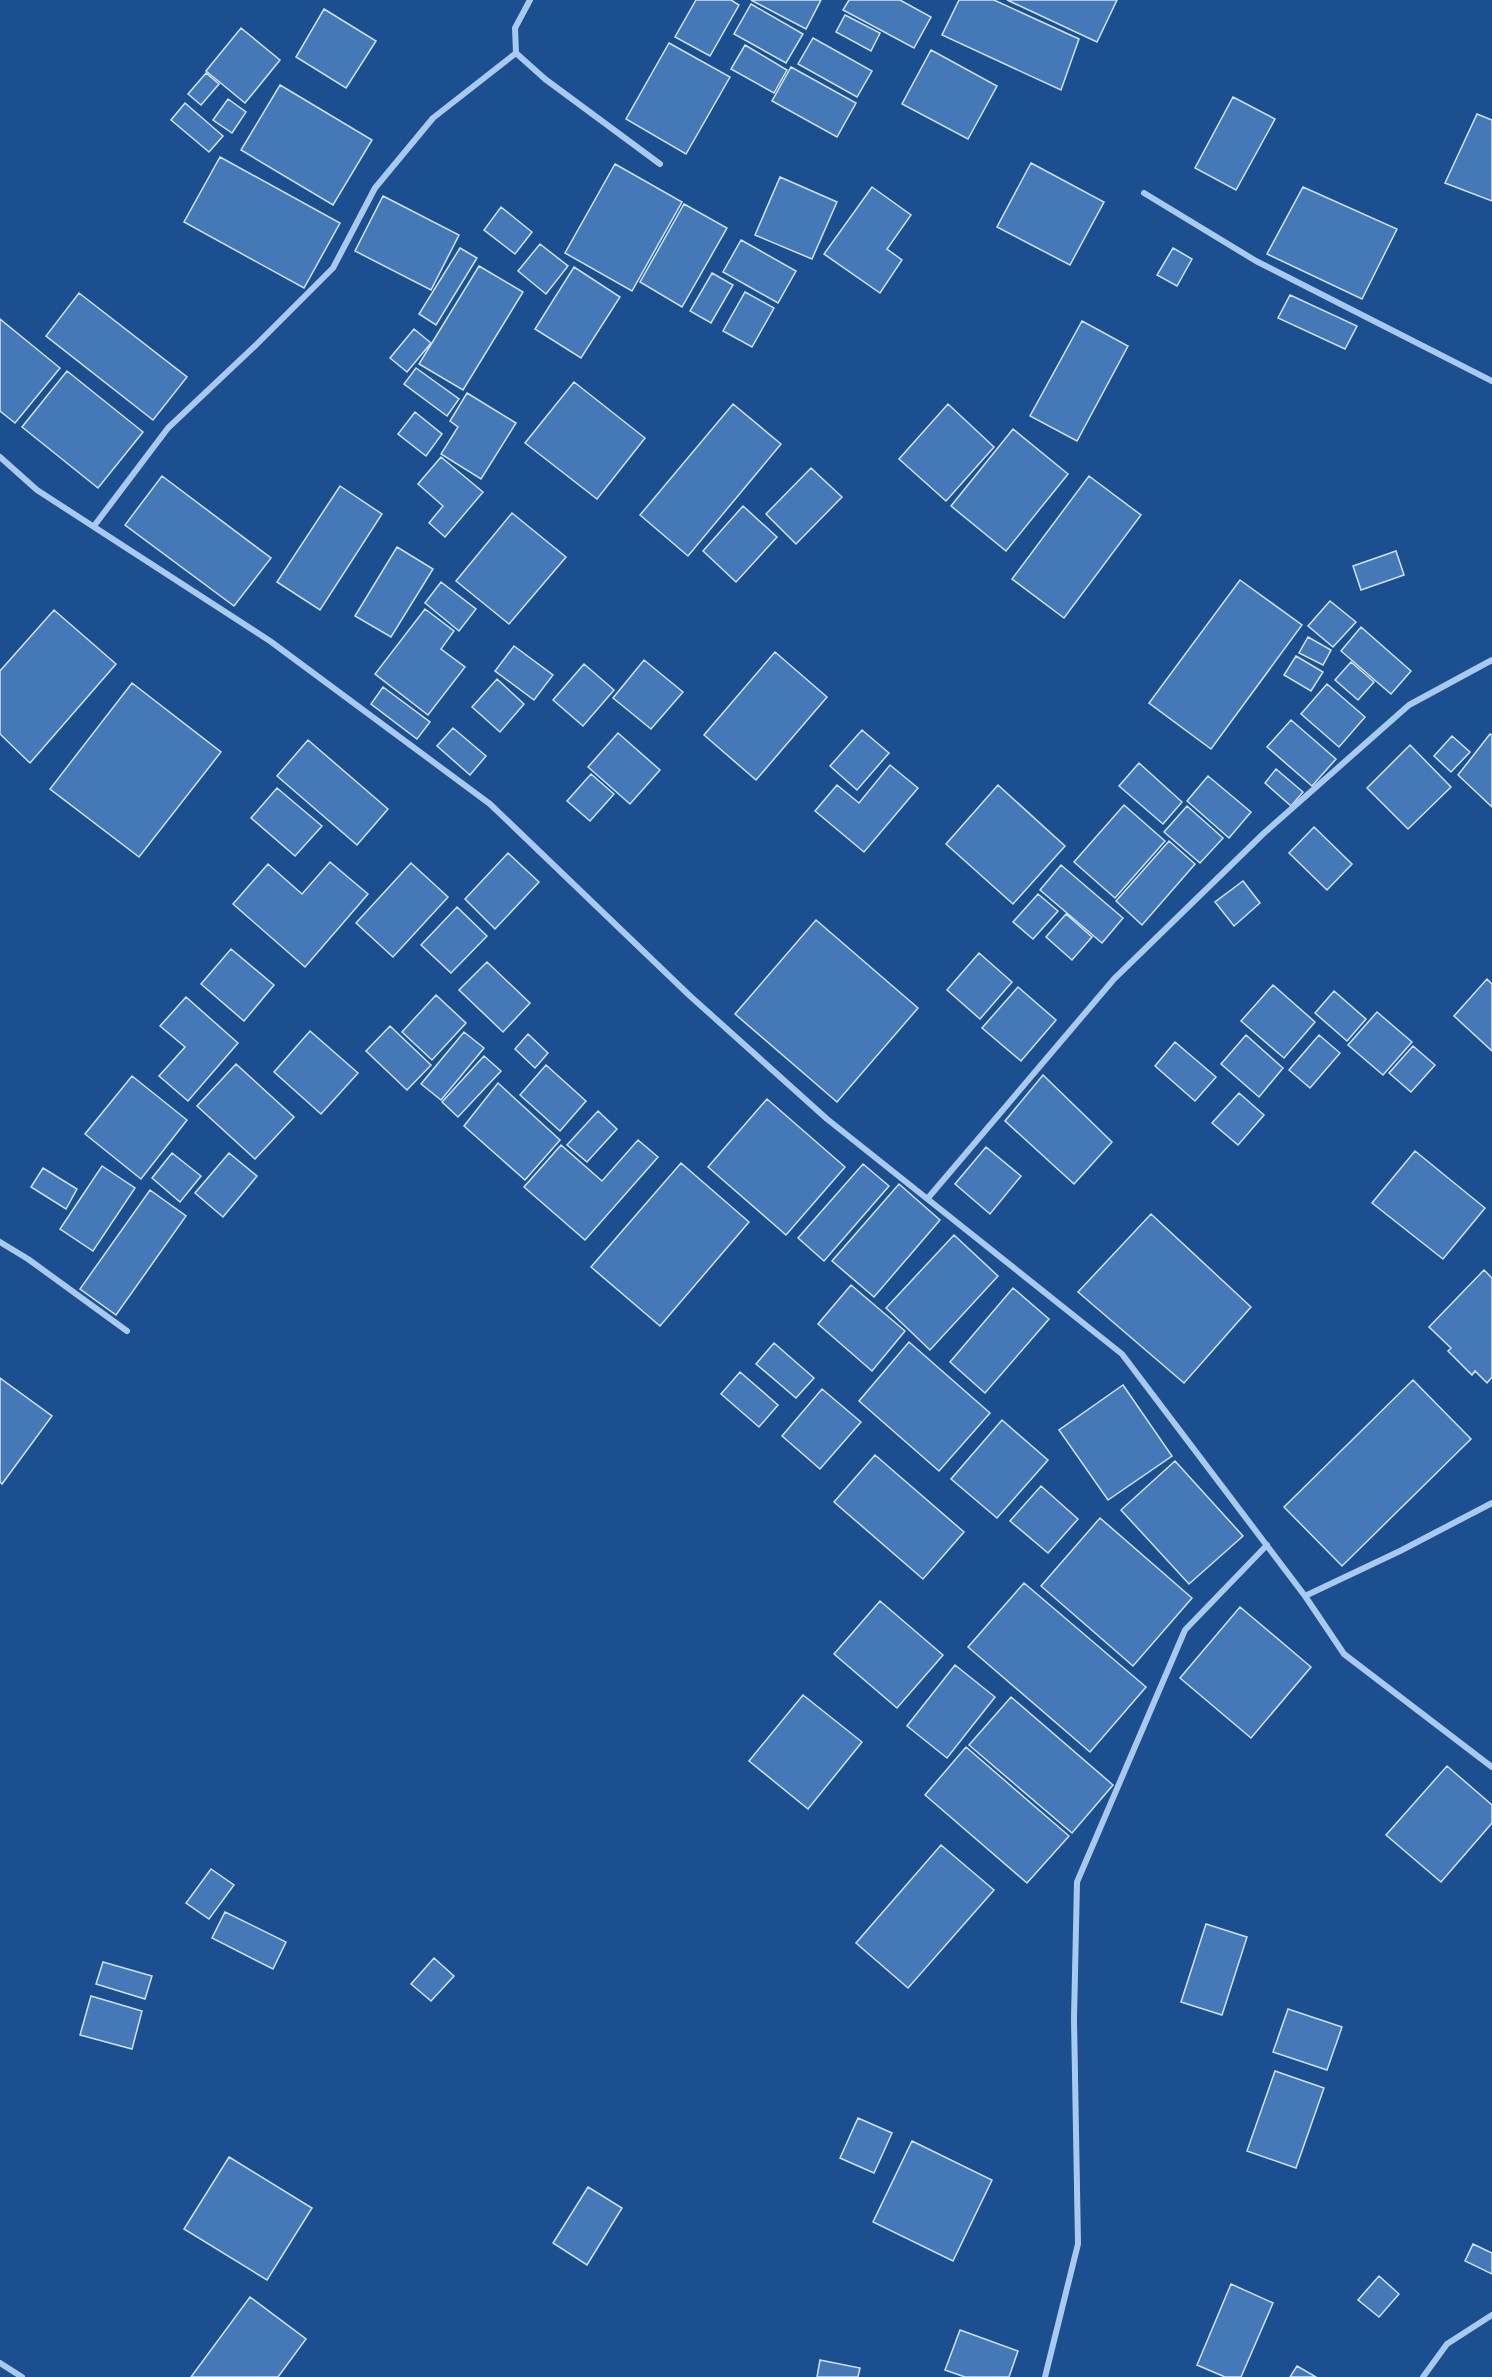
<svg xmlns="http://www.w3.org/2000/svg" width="1492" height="2377" font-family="'Titillium Web',sans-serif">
<rect width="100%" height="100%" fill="#1b4f8f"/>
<path fill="#4478b7" stroke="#cfe3fa" stroke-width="1.5" d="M696,0H731L739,5L710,56L675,37Z
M751,0H821L806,29Z
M849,0H900L931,17L914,48L843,10Z
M959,0H994L1079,39L1061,90L942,35Z
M1007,0H1117L1097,42Z
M751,4L803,34L786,63L734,34Z
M324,9L376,41L346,88L296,57Z
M845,15L880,33L871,51L836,32Z
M241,28L280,60L245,103L206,71Z
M813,38L872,71L857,97L798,64Z
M669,43L730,77L686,154L626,119Z
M745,45L787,70L774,93L731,69Z
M931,50L997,86L968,139L902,104Z
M791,67L856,103L837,137L772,101Z
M206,73L219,84L201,105L188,94Z
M280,85L372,140L333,205L241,150Z
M1233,97L1275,119L1236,190L1195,168Z
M228,99L246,112L232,133L213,120Z
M185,103L223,136L209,152L171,120Z
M1477,114L1492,120V201L1445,183Z
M220,157L340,223L304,288L184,222Z
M1031,163L1104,202L1070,265L997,227Z
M615,164L682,202L632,291L565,253Z
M780,177L837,202L812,259L755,235Z
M872,187L911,215L887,249L902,260L880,293L824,254Z
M1303,187L1397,229L1362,299L1267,254Z
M383,196L459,235L431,290L355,251Z
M684,204L727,228L682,307L640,282Z
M501,207L532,232L515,254L484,230Z
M741,240L796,271L778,303L723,272Z
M540,244L568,266L546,294L518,271Z
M460,248L477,258L436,325L419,314Z
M1173,248L1192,259L1177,286L1157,275Z
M479,266L523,292L463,390L419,364Z
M574,267L620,297L581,358L535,329Z
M712,273L733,285L711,323L690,311Z
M745,292L774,308L752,347L723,331Z
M79,293L187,377L153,420L46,336Z
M1290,295L1357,326L1345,349L1278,318Z
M0,319L60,368L15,423L0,411Z
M1082,321L1128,346L1077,441L1030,416Z
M414,329L431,343L407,372L390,358Z
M416,368L459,399L447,416L404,384Z
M67,371L143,432L98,488L22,427Z
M574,382L645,438L597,499L525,443Z
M467,393L516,423L481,479L441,454L458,427L450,421Z
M733,404L781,444L688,556L640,515Z
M948,404L994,447L946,501L899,459Z
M415,412L442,434L426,456L398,434Z
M1013,429L1068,474L1006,551L951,506Z
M441,457L483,492L445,537L429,523L443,506L418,484Z
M811,468L842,497L796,544L766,514Z
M162,476L271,558L234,606L125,525Z
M1089,476L1141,515L1064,618L1012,579Z
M340,486L382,514L320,610L277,582Z
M743,506L777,537L736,582L703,551Z
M512,513L566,557L509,624L456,581Z
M397,547L433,569L391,637L355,616Z
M1396,551L1404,575L1361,590L1353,566Z
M1240,580L1302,625L1211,749L1149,703Z
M441,582L476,609L459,631L425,603Z
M1330,601L1356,622L1333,647L1308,626Z
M425,609L454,631L441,649L465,667L428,715L375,674Z
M54,610L116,664L30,763L0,734V671Z
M1361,627L1411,671L1391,694L1341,651Z
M1308,637L1331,650L1323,665L1299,653Z
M514,646L553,675L534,700L495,671Z
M775,652L827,697L756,780L704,735Z
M1296,656L1323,672L1311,691L1284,675Z
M644,660L683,692L651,729L613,698Z
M1351,662L1374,682L1358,700L1335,680Z
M584,664L614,690L583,726L553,700Z
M497,679L524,704L500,732L472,707Z
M132,683L221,752L139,857L50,789Z
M1327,684L1365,717L1339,747L1301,714Z
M383,687L430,722L417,739L371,704Z
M1291,720L1336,759L1312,786L1267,747Z
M453,728L486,756L470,775L437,746Z
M862,730L889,753L857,790L830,766Z
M618,733L660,770L630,804L588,767Z
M1490,734L1492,735V807L1458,775Z
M1452,736L1470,752L1451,772L1434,756Z
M308,740L388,809L357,845L277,776Z
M1410,745L1451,787L1408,829L1367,788Z
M1139,763L1182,802L1163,824L1119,786Z
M890,765L918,788L864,852L815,811L837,785L859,803Z
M1276,769L1303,792L1291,806L1265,783Z
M591,774L614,794L590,821L567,801Z
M1208,776L1251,812L1229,838L1187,801Z
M998,785L1065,846L1013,904L946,844Z
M277,788L322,826L295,856L251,818Z
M1124,805L1165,841L1115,898L1074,862Z
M1187,806L1223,838L1200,863L1164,832Z
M1314,827L1352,864L1327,890L1289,853Z
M1169,841L1195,864L1142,925L1116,901Z
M508,853L539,882L495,929L465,899Z
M330,862L368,894L305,967L233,904L268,864L302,894Z
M411,863L448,897L393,957L356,923Z
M1061,865L1123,918L1102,943L1040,890Z
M1243,881L1260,903L1234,926L1215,902Z
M1038,894L1058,911L1033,939L1013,922Z
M457,907L487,936L451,973L421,945Z
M1066,914L1092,937L1072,960L1046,937Z
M816,920L918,1008L837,1102L735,1014Z
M231,949L274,985L244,1021L201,984Z
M979,953L1012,982L980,1019L947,990Z
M487,962L530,1003L503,1032L459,990Z
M1487,979L1492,984V1051L1454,1016Z
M1273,985L1315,1022L1284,1058L1241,1021Z
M1018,987L1056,1020L1021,1061L982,1028Z
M1334,991L1366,1019L1347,1041L1315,1013Z
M436,995L466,1023L432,1060L402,1032Z
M186,997L238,1043L188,1101L159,1076L185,1047L160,1026Z
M1377,1012L1412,1042L1383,1075L1348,1045Z
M390,1026L431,1065L407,1090L366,1051Z
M310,1031L358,1073L321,1114L274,1072Z
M464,1032L484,1048L441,1100L421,1084Z
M528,1034L548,1053L535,1068L515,1049Z
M1246,1035L1283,1068L1259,1097L1221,1064Z
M1319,1035L1340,1053L1310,1088L1289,1070Z
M1175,1042L1216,1077L1195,1101L1155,1066Z
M1413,1046L1435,1065L1411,1092L1389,1073Z
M484,1056L501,1071L458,1117L442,1102Z
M236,1064L294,1117L255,1159L197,1106Z
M546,1065L586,1101L560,1131L520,1095Z
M1043,1075L1112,1142L1074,1184L1005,1121Z
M132,1076L187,1120L141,1179L85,1134Z
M498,1083L560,1140L525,1180L464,1126Z
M1239,1093L1264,1115L1238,1145L1212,1123Z
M767,1099L845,1167L786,1235L708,1167Z
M598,1111L617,1129L587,1162L567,1145Z
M638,1140L658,1157L585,1240L524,1187L561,1145L602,1181Z
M986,1147L1021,1176L990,1214L955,1184Z
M1415,1151L1485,1208L1443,1259L1372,1203Z
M172,1153L201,1176L180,1202L152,1178Z
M229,1153L257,1176L223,1217L195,1193Z
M681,1163L749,1222L660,1326L591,1267Z
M863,1164L889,1186L824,1261L798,1238Z
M102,1166L135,1188L93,1251L60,1229Z
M43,1168L77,1189L66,1209L31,1187Z
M899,1184L940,1220L874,1297L832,1261Z
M150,1190L186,1216L116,1315L80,1289Z
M1151,1214L1251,1307L1184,1383L1078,1292Z
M954,1235L998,1276L930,1350L886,1308Z
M1484,1270L1492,1278V1377L1487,1383L1475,1371L1472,1375L1448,1351L1451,1348L1429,1327Z
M851,1285L905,1331L872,1371L818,1324Z
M1013,1288L1049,1319L985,1393L950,1362Z
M909,1342L990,1413L939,1471L859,1401Z
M774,1343L814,1378L796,1398L756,1364Z
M740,1372L778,1405L759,1427L721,1394Z
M0,1378L52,1416L2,1484L0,1482Z
M1413,1380L1471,1439L1342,1566L1284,1507Z
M1123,1385L1172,1456L1108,1500L1059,1430Z
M822,1389L861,1422L820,1469L782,1436Z
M1002,1420L1048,1460L997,1518L951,1479Z
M875,1455L964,1532L923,1579L834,1502Z
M1175,1461L1243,1536L1189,1584L1121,1510Z
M1041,1486L1078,1519L1048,1553L1010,1521Z
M1100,1518L1192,1598L1133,1666L1041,1586Z
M1024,1583L1146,1687L1090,1752L968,1647Z
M880,1601L943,1655L897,1708L834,1654Z
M1240,1607L1311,1667L1251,1738L1180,1678Z
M955,1665L995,1697L947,1758L907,1726Z
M803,1695L862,1742L808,1809L749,1761Z
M1011,1697L1113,1785L1072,1833L969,1745Z
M966,1747L1069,1836L1027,1883L925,1795Z
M1447,1766L1492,1805V1823L1441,1882L1386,1835Z
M941,1845L994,1890L908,1988L856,1943Z
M211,1869L234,1885L209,1919L186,1903Z
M225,1912L286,1942L273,1969L212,1938Z
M1206,1924L1247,1937L1222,2015L1181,2002Z
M434,1958L454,1976L431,2001L411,1984Z
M103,1962L152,1976L145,1999L96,1984Z
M91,1996L142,2011L132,2049L80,2035Z
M1288,2009L1342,2027L1327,2070L1273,2052Z
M1275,2071L1324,2088L1296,2168L1247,2151Z
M858,2118L892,2133L874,2173L840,2158Z
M912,2141L992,2180L953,2261L873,2222Z
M229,2157L312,2208L267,2280L184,2229Z
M588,2187L622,2208L587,2265L553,2243Z
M1473,2244L1492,2253V2274L1465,2261Z
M1379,2276L1399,2294L1379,2317L1358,2300Z
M1231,2284L1273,2303L1241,2377H1225L1197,2365Z
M250,2297L306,2339L278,2377H191Z
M960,2330L1018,2351L1009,2377H965L945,2370Z
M820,2360L860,2368L858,2377H817Z
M1297,2366L1316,2377H1290Z"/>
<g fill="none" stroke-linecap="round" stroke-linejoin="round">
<path stroke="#a9c9ee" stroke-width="6" d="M530,0L515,28L516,53L545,79L660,164
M1144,193L1256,261L1492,381
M0,457L37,490L270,641L490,804L689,995L827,1119L1122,1354L1305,1596L1344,1654L1492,1767
M94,526L168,428L256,345L333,268L375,188L433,118L516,53
M928,1198L1114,979L1263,834L1409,705L1492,660
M0,1242L28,1259L127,1331
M1305,1596L1400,1551L1492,1503
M0,2363L22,2377
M1045,2377L1078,2244L1074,2019L1077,1882L1185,1630L1267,1545
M1423,2377L1447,2344L1492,2315"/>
</g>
</svg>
